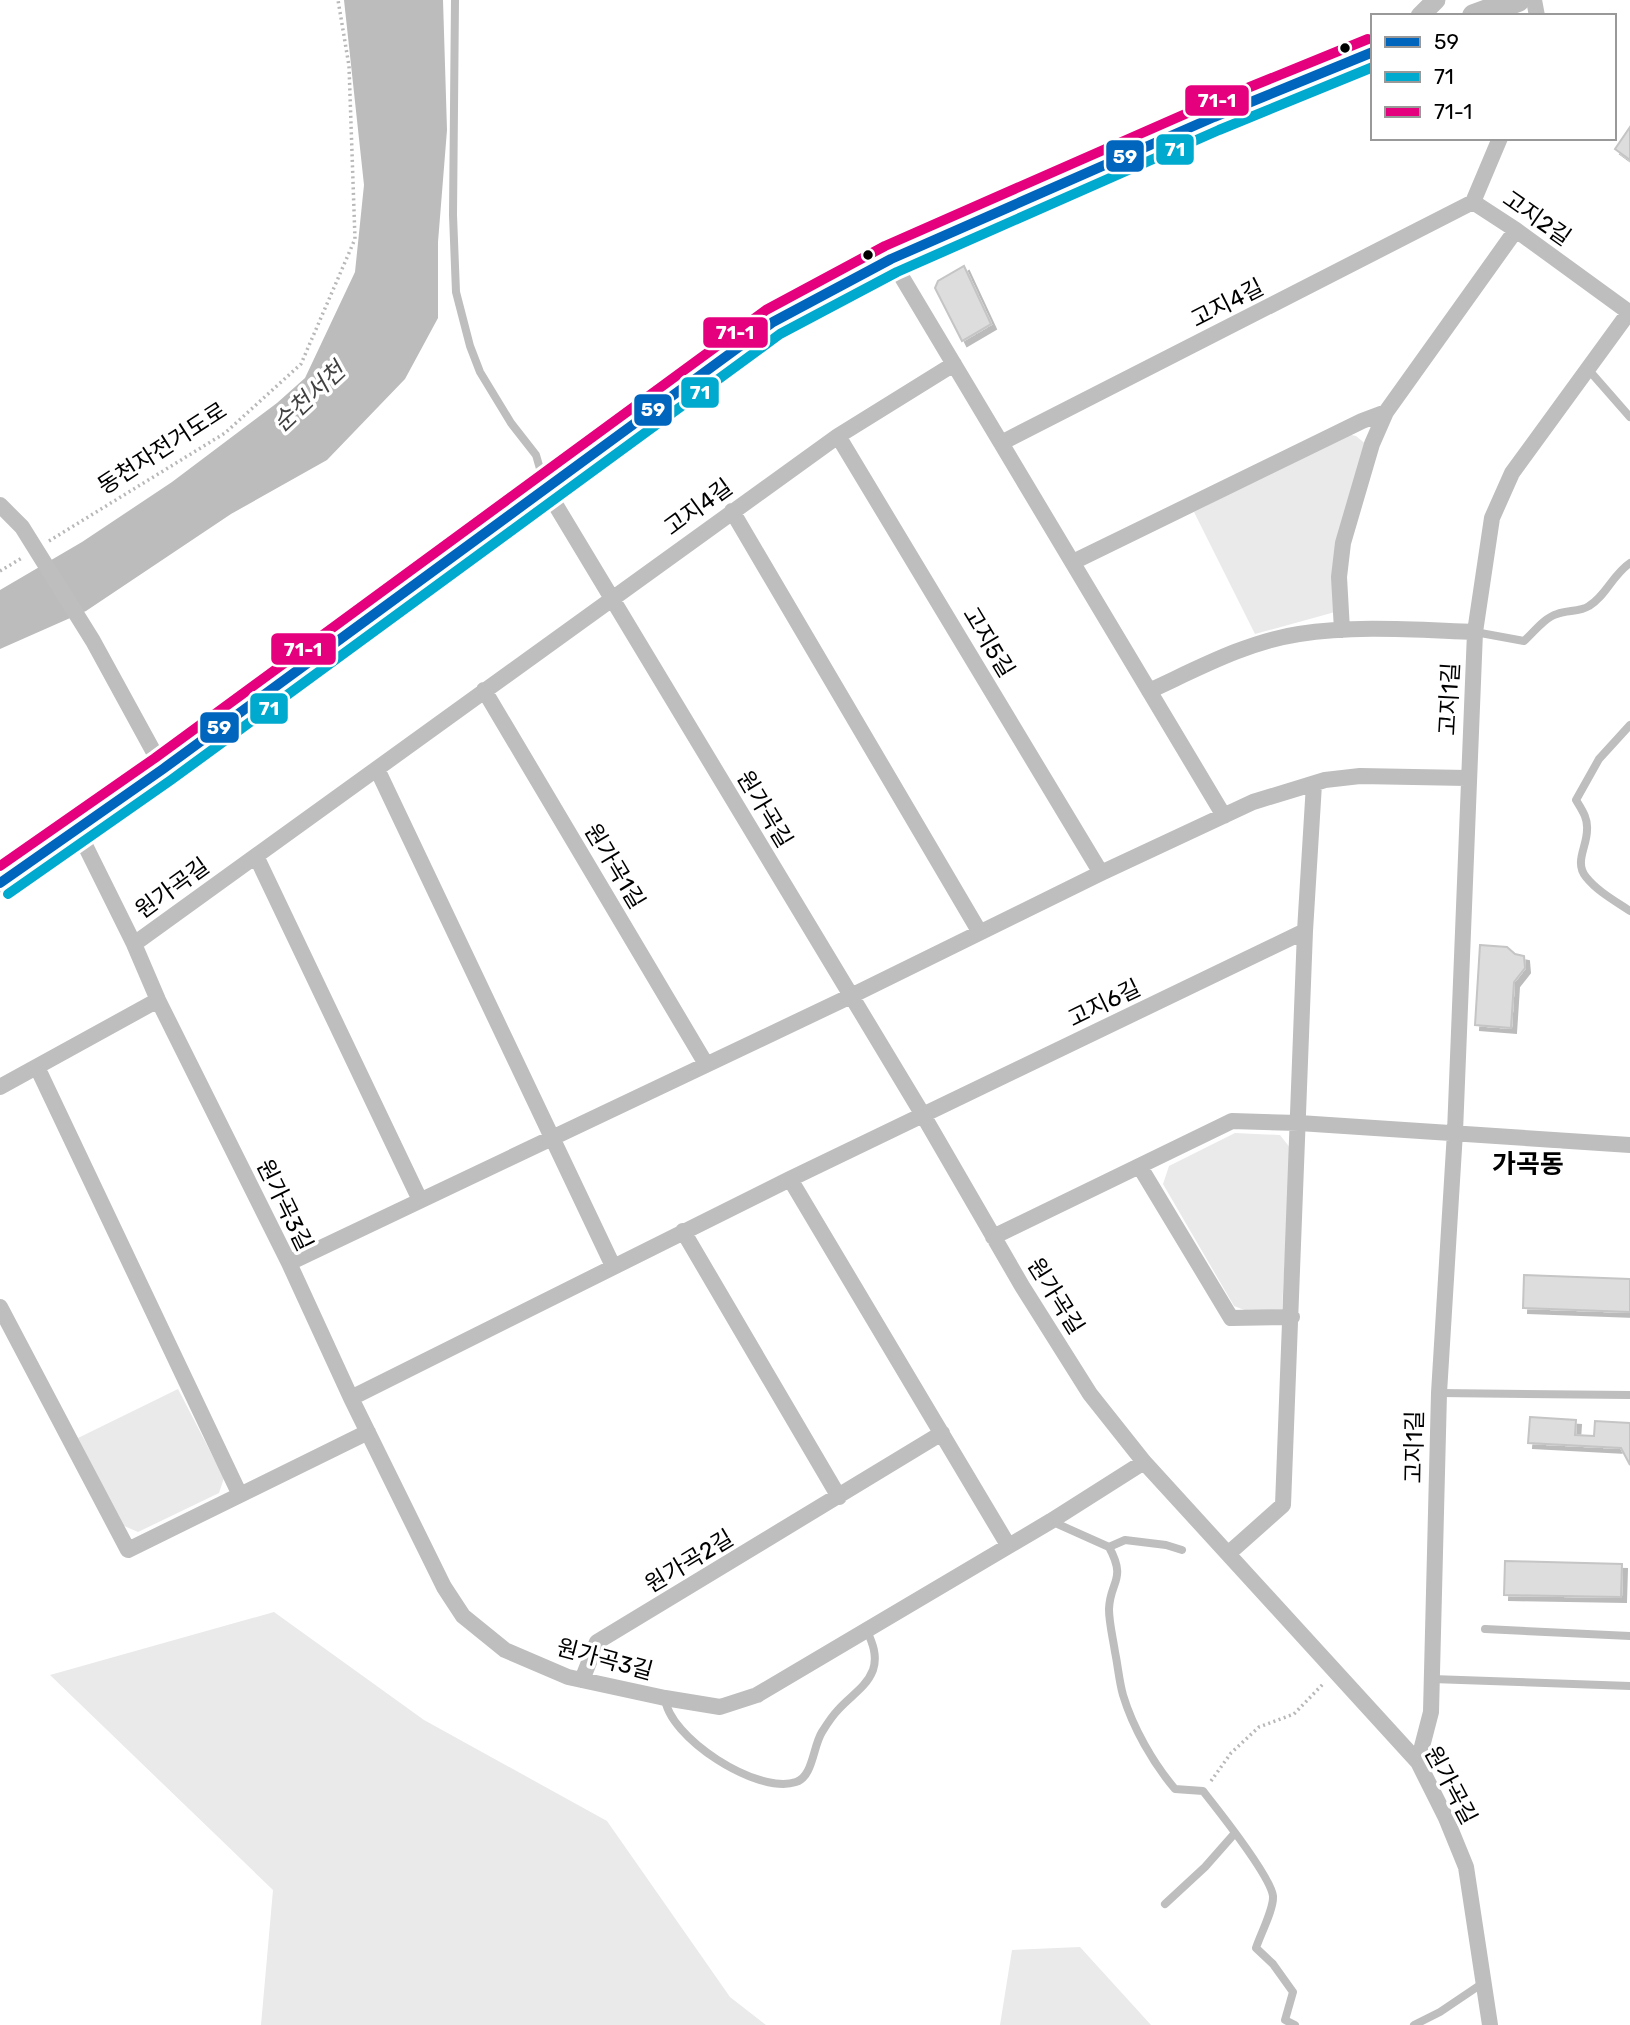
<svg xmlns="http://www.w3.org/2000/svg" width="1630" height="2025" font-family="Rubik,'Noto Sans KR',sans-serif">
<defs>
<filter id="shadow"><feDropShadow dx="5" dy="5" stdDeviation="0" flood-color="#0004"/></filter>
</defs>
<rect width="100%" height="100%" fill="#fff"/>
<path fill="#eaeaea" d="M1347,434L1356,436L1367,445L1335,612L1255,634L1194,512Z
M1235,1133L1280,1135L1291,1149L1282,1309L1247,1311L1234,1306L1163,1184L1169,1166Z
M178,1389L224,1478L219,1493L138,1532L122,1525L78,1438Z
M274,1612L424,1720L607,1821L730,1997L766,2025H261L273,1890L50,1675Z
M1080,1947L1151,2025H1000L1012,1950Z"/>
<path fill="#bcbcbc" d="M344,0H443L447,130L438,242V318L405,379L327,460L231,514L86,611L0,649V590L82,542L172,482L277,403L305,378L355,272L364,185Z"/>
<path fill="#ddd" stroke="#c5c5c5" stroke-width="2" filter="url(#shadow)" d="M1630,127V160L1615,149Z
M964,266L991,324L962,341L935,288L938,281Z
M1480,945L1507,947L1515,954L1524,956L1525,968L1514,982L1511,1028L1475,1025Z
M1524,1275L1630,1279V1312L1523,1308Z
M1530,1417L1576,1420L1575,1435L1594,1436L1595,1421L1630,1423V1465L1621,1448L1528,1443Z
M1505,1561L1622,1564L1621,1597L1504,1595Z"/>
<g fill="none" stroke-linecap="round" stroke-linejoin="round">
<path stroke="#b8b8b8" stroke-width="3.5" stroke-dasharray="2 3.5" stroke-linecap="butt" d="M49,541L225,433L301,364L355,239L349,66L338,0
M0,571L22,558
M1211,1781L1231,1753L1259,1727L1294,1714L1324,1683"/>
<path stroke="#bebebe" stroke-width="8" d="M455,0L453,215L456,292L470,346L480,372L511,423L536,455L545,486
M1587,368L1630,417
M1475,632L1524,641C1534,632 1544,618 1557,614C1568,610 1580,612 1589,606C1606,596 1613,574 1630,563
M1630,725L1599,759L1576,800C1582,810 1588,818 1587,830C1587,847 1574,862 1586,877C1597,891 1615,901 1630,911
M1439,1393L1630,1395
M1051,1521L1109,1547
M1109,1547C1127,1580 1110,1581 1109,1609C1109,1623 1113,1638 1115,1652C1118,1666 1119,1681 1123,1695C1133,1728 1153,1763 1175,1789L1203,1791C1218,1810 1270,1875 1273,1896C1274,1909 1260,1935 1256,1948L1273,1964L1293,1992L1285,2020L1295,2025
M1109,1547L1125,1540L1166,1545L1182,1550
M1485,1629L1630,1636
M1432,1679L1630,1686
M665,1698C668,1737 757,1795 796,1782C813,1777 813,1746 822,1732C827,1724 832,1716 838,1710C850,1696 866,1688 873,1670C878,1655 872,1642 866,1628
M1165,1904L1205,1867L1235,1833
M1414,2025L1440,2012L1483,1983"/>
<path stroke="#bebebe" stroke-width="16" d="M1534,0L1537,16
M1473,202L1516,230L1630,313
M1473,202L1500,138
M891,259L1224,816
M838,436L1101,873
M1001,443L1473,202
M546,489L923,1115L1022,1286L1090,1394L1144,1462L1418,1762L1446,1818L1466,1867L1490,2025
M0,505L22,527L93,641L163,769
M732,511L979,931
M1073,562L1362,421L1386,412
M1342,630L1339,577L1343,543L1372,444L1386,412L1516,230
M484,690L706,1064
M1149,691C1197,669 1246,642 1299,634C1356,625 1417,630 1475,632
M377,769L613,1266
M77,829L134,944L158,1000L289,1263L351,1398L444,1587L463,1616L505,1650L568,1677L665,1698L720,1707L757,1695L1051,1521L1144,1462
M256,856L420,1200
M134,944L838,436L954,364
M37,1067L240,1495
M0,1087L158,1000
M1140,1167L1231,1318L1292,1317
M790,1179L1008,1545
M683,1231L839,1497
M993,1237L1232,1121L1299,1123L1630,1145
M289,1263L851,996L1101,873L1253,802L1325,780L1360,776L1467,778
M0,1307L128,1550L368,1432
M351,1398L790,1179L1305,931
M1229,1553L1283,1505L1305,931L1314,784
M582,1680L597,1642L942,1433
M1418,1762L1431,1712L1439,1393L1455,1132L1475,632L1492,518L1512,473L1630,311"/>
<path stroke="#bebebe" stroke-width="19" d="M1420,16L1436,0"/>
<path stroke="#bdbdbd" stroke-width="24" d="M1474,16L1518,0
M0,883L163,769L773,322L891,259L1214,117L1373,52"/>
<g stroke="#fff" stroke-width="16">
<path id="bus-1" d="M0,883L163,769L773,322L891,259L1214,117L1373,52"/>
</g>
<g stroke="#fff" stroke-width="16">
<path id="bus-2" d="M8,894L171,780L780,334L897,272L1219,130L1373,67"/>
</g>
<g stroke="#fff" stroke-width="16">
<path id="bus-3" d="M0,866L155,758L766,310L885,246L1208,104L1368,39"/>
</g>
<use href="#bus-1" stroke="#0065bd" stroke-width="10"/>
<use href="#bus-2" stroke="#00a9ce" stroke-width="10"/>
<use href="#bus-3" stroke="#e5007d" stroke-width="10"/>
</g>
<g fill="#000" stroke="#fff" stroke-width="2.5">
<circle cx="1345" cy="48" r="6"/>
<circle cx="868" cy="255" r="6"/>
</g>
<g text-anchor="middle" stroke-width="7" stroke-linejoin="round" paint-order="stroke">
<g font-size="23" fill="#000" stroke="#fff">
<text transform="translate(1537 218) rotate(35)" y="8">고지2길</text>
<text transform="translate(1227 303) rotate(-27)" y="8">고지4길</text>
<text transform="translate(162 448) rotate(-33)" y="8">동천자전거도로</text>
<text transform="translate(698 507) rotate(-36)" y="8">고지4길</text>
<text transform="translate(989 642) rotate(59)" y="8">고지5길</text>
<text transform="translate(1449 699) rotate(-87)" y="8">고지1길</text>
<text transform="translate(765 809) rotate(59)" y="8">원가곡길</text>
<text transform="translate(615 866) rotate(59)" y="8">원가곡1길</text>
<text transform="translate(172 888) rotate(-36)" y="8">원가곡길</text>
<text transform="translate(1104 1003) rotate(-26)" y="8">고지6길</text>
<text transform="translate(285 1205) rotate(64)" y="8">원가곡3길</text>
<text transform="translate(1056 1296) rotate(58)" y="8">원가곡길</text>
<text transform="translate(1414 1447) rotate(-89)" y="8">고지1길</text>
<text transform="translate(689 1561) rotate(-31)" y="8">원가곡2길</text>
<text transform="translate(605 1659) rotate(15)" y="8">원가곡3길</text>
<text transform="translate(1451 1785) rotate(62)" y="8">원가곡길</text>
</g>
<g font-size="24" font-style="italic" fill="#414141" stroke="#fff">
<text transform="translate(309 397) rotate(-43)" y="8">순천서천</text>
</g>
<g font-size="26" font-weight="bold" fill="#000" stroke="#fff">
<text x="1528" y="1173">가곡동</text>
</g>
</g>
<g stroke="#fff" stroke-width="2.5">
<rect x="1184" y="84" width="66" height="33" rx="7" fill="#e5007d"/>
<rect x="1155" y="133" width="40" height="33" rx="7" fill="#00a9ce"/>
<rect x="1105" y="139" width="40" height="34" rx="7" fill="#0065bd"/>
<rect x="702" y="316" width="67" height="33" rx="7" fill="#e5007d"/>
<rect x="680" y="376" width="40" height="33" rx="7" fill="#00a9ce"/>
<rect x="633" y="393" width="40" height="34" rx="7" fill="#0065bd"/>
<rect x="270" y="632" width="67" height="34" rx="7" fill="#e5007d"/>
<rect x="249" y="692" width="40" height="33" rx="7" fill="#00a9ce"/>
<rect x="199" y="711" width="41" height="33" rx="7" fill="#0065bd"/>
</g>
<g font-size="19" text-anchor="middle" font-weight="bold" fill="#fff">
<text x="1217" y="107">71-1</text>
<text x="1175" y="156">71</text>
<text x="1125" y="163">59</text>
<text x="735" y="339">71-1</text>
<text x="700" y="399">71</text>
<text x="653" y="416">59</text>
<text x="303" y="656">71-1</text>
<text x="269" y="715">71</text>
<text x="219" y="734">59</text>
</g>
<rect x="1371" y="14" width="245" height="126" fill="#ffffff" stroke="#999999" stroke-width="2"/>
<rect x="1385" y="37" width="35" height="10" fill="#0065bd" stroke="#999999" stroke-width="2"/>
<text x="1434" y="49" font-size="21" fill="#000000">59</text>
<rect x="1385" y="72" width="35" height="10" fill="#00a9ce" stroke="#999999" stroke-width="2"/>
<text x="1434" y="84" font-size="21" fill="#000000">71</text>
<rect x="1385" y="107" width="35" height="10" fill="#e5007d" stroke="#999999" stroke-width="2"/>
<text x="1434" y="119" font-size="21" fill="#000000">71-1</text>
</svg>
